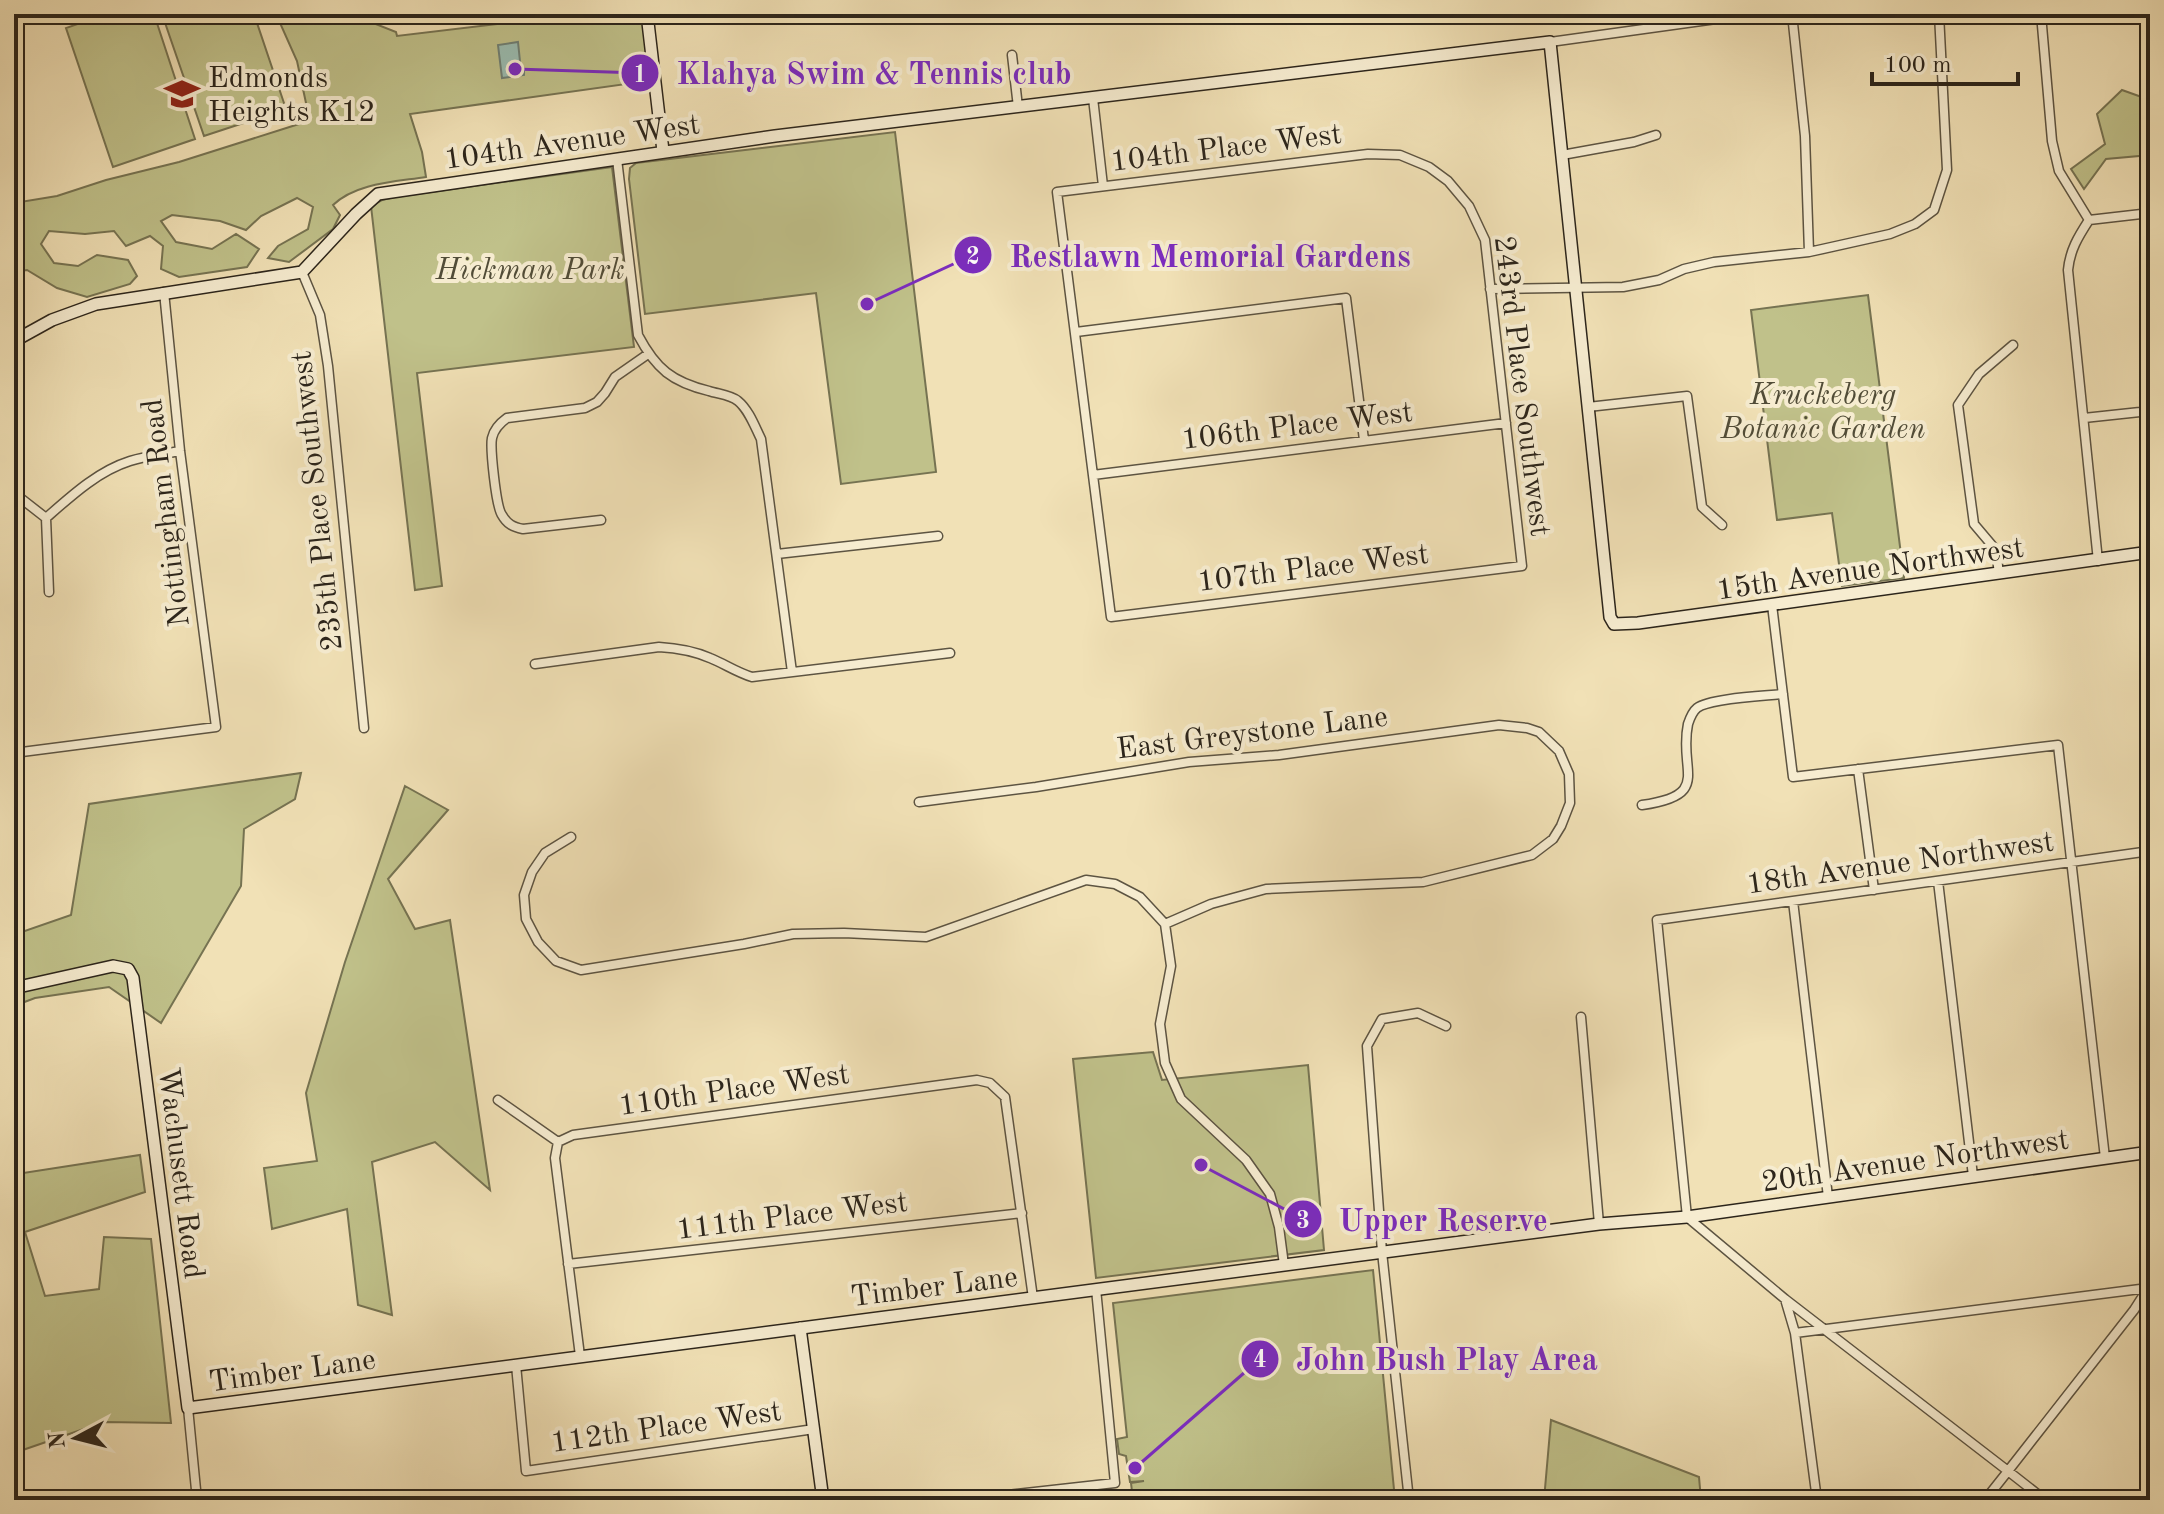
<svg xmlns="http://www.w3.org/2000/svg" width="2164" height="1514" font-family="'Old Standard TT',serif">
<rect width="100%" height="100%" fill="#f1e1b6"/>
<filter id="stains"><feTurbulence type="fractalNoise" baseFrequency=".0025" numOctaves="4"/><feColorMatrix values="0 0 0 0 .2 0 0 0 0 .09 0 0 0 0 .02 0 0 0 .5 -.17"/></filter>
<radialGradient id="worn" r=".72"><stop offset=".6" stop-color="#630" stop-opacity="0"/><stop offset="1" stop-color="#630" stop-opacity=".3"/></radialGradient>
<path fill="#c0c18a" stroke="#767352" stroke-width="2" d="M106,14H154L195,139L113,167L66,28Z
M162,14H254L286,109L204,136Z
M276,14H369L373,23L396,32L397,36L580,14H647L655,80L410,114L422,152L426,177C394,182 356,183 333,205L340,215L333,229L289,262L268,258L278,246L308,229L313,207L297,198L261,216L246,230L220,221L172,215L161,221L176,242L212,249L236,234L259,249L247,267L179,277L161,269L163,246L150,236L126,246L114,231L85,234L49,231L41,244L54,263L78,266L97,255L128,260L137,276L130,284L87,297L57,288L27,270L14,272V203L57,196L106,180L179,162L302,123L309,117L297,61Z
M2122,90L2150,100V155L2106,159L2084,189L2071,169L2105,144L2097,114Z
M895,132L936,472L841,484L816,293L645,314L629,179L630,168L636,163Z
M612,167L634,347L417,373L442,586L415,590L371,206L382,200L395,197Z
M1868,295L1904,578L1842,586L1832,513L1777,520L1751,310Z
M301,773L295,799L244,829L241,886L161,1023L109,987L35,998L14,1006V905L22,932L71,915L89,804Z
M405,786L448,810L388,879L415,929L450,920L490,1190L435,1142L372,1162L392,1315L358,1305L347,1209L272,1229L264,1168L317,1161L306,1093L345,962Z
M1153,1052L1162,1080L1308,1065L1324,1250L1096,1278L1073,1059Z
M140,1155L145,1192L25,1232L45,1296L99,1289L104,1237L151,1239L171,1423L104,1422L14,1453V1172L17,1174Z
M1373,1270L1395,1500H1133L1131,1483L1144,1481L1130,1482L1126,1456L1119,1454L1117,1439L1127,1437L1113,1303Z
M1551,1420L1699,1477L1701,1500H1544Z"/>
<path fill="#9bbdb1" stroke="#6f8075" stroke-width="2" d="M518,42L521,71H524V75L502,78L498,45Z"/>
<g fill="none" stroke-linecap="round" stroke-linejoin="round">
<g stroke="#5d5442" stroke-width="11">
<path id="street" d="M1792,14L1805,136L1809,252
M2041,14L2052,141L2059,171L2089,220C2078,237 2070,250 2068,270L2098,561
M1550,42L1752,14
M1012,55L1018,107
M1093,98L1103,186
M1368,154L1400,155L1429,167L1448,181L1469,206L1485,240L1522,566L1111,617L1057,192Z
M1562,155L1634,142L1656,135
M617,159L638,335C656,369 672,382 709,391C718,394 731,395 738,401C749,410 755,427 761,439L792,672
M2089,220L2150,213
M302,272L320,315L328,366L364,728
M1490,289L1623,287L1659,280L1684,269L1714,262L1809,252L1890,234L1915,224L1934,210L1947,170L1939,14
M1076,332L1346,298L1364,440
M1588,407L1687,396L1702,507L1722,525
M2084,418L2140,412L2150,408
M1093,475L1506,423
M14,493L46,518
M601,520L523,529C513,527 507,524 502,515C496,507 490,448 492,438C494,429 500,423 507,418L585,408L597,402L605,393L615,377L648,354
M777,554L938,536
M1999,574L1996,550L1974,524L1958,405L1979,374L2013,345
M49,592L46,518C71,496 98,471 130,461C146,456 164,454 180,451
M1772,605L1793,777L2058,745L2105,1158
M535,664L659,647C676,648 694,651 710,658C725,664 736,672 752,677L950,653
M14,753L216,727L180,451L164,292
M1858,769L1874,890
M919,802L1036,787L1189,762L1279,755L1499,725L1527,728L1539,732L1559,751L1569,774L1570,803L1561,826L1553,839L1532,855L1423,882L1266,889L1211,904L1165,924
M1642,805C1713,795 1678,771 1688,724C1690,718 1692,712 1697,708C1710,698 1765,696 1783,694
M571,837L545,853L532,872L524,895L526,919L538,942L556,961L581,970L744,944L793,934L844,933L926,937L1086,880L1115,884L1140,897L1165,924
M1938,881L1973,1176
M1793,901L1828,1197
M1165,924L1171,966L1160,1024L1165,1063L1181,1099L1246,1160L1270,1194L1279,1227L1284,1265
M1581,1017L1599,1224
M498,1100L558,1142L573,1135L977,1080L990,1083L1005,1097L1033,1298
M558,1142L555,1158L580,1356
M568,1264L1022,1213
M1785,1299L2008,1471L2134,1310L2150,1285
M1795,1333L2148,1288
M516,1365L526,1471L814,1429
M188,1408L197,1500
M962,1500L1115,1483L1096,1289
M1409,1500L1382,1252L1367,1046L1382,1019L1418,1013L1446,1026
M1817,1500L1795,1333L1785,1299L1687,1217L1657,920L2150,851
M1985,1500L2008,1471L2045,1500"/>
</g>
<g stroke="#2c251b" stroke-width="14">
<path id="secondary" d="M647,14L663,151
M14,341L52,320L96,304L302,272L356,214L378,194L775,136L1550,42L1609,607L1610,617L1614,624L1638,623L2150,552
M14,988L113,966L128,969L133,978L188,1408L1599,1224L1687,1217L2150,1152
M800,1328L823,1500"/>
</g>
<use href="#street" stroke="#f6ecd0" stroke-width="8"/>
<use href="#secondary" stroke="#f6ecd0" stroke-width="11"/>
</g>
<defs>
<g id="school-bare" transform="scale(2.76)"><path d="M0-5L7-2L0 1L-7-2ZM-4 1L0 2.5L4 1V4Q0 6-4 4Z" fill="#8f2418" stroke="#f6ecd0" stroke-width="2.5" paint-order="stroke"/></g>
</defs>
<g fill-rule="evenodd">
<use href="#school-bare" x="182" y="94"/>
</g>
<g text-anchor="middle" stroke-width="8" stroke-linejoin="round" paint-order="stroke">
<g font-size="30" fill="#2c251b" stroke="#f6ecd0" text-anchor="start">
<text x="208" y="87">Edmonds<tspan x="208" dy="34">Heights K12</tspan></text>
</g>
<g font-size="30" fill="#2c251b" stroke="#f6ecd0">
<text transform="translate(572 141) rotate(-8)" y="10">104th Avenue West</text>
<text transform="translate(1226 147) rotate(-7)" y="10">104th Place West</text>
<text transform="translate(1523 386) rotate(83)" y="10">243rd Place Southwest</text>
<text transform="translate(1297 425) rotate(-7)" y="10">106th Place West</text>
<text transform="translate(316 501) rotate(-96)" y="10">235th Place Southwest</text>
<text transform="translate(165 513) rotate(-97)" y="10">Nottingham Road</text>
<text transform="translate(1313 567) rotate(-7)" y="10">107th Place West</text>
<text transform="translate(1870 568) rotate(-8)" y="10">15th Avenue Northwest</text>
<text transform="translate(1252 732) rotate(-7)" y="10">East Greystone Lane</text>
<text transform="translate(1900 862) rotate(-8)" y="10">18th Avenue Northwest</text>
<text transform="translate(734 1089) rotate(-8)" y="10">110th Place West</text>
<text transform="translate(1915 1160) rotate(-8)" y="10">20th Avenue Northwest</text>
<text transform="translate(182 1173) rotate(83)" y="10">Wachusett Road</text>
<text transform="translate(792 1215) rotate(-7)" y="10">111th Place West</text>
<text transform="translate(934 1286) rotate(-7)" y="10">Timber Lane</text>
<text transform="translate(292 1370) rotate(-8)" y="10">Timber Lane</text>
<text transform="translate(666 1426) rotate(-8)" y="10">112th Place West</text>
</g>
<g font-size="30" font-style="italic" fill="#514c37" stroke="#f6ecd0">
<text x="530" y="279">Hickman Park</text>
<text x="1823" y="404">Kruckeberg<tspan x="1823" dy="34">Botanic Garden</tspan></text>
</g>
</g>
<path fill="none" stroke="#7b2cbf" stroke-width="3" d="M515 69L640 73M867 304L973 255M1201 1165L1303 1219M1135 1468L1260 1359"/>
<g fill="#7b2cbf" stroke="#f6ecd0" stroke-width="3">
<circle cx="515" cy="69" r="8"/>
<circle cx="867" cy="304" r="8"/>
<circle cx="1201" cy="1165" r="8"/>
<circle cx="1135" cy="1468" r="8"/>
<circle cx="640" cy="73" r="20"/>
<circle cx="973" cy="255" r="20"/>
<circle cx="1303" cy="1219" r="20"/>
<circle cx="1260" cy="1359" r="20"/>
</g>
<g font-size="24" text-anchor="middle" font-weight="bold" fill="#fff">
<text x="640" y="82">1</text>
<text x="973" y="264">2</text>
<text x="1303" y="1228">3</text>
<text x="1260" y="1367">4</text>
</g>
<g font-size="32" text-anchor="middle" font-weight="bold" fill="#7b2cbf" stroke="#f6ecd0" stroke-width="8" stroke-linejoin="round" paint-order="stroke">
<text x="874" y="84">Klahya Swim &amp; Tennis club</text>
<text x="1210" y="267">Restlawn Memorial Gardens</text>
<text x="1443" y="1231">Upper Reserve</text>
<text x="1447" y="1370">John Bush Play Area</text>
</g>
<rect width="2164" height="1514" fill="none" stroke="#f1e1b6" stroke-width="48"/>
<rect x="16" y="16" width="2132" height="1482" fill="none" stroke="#2c251b" stroke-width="4"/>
<rect x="24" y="24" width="2116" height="1466" fill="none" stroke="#2c251b" stroke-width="2"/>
<g transform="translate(76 1438) rotate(263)" stroke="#f6ecd0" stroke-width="6" paint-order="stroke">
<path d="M0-6L14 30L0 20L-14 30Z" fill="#2c251b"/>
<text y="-12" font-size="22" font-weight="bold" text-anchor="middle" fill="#2c251b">N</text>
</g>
<path d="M1872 72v12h146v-12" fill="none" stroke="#2c251b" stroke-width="4"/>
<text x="1884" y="72" font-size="24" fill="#2c251b" stroke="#f6ecd0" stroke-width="6" paint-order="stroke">100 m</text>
<rect width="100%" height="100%" filter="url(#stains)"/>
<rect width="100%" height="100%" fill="url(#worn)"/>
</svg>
